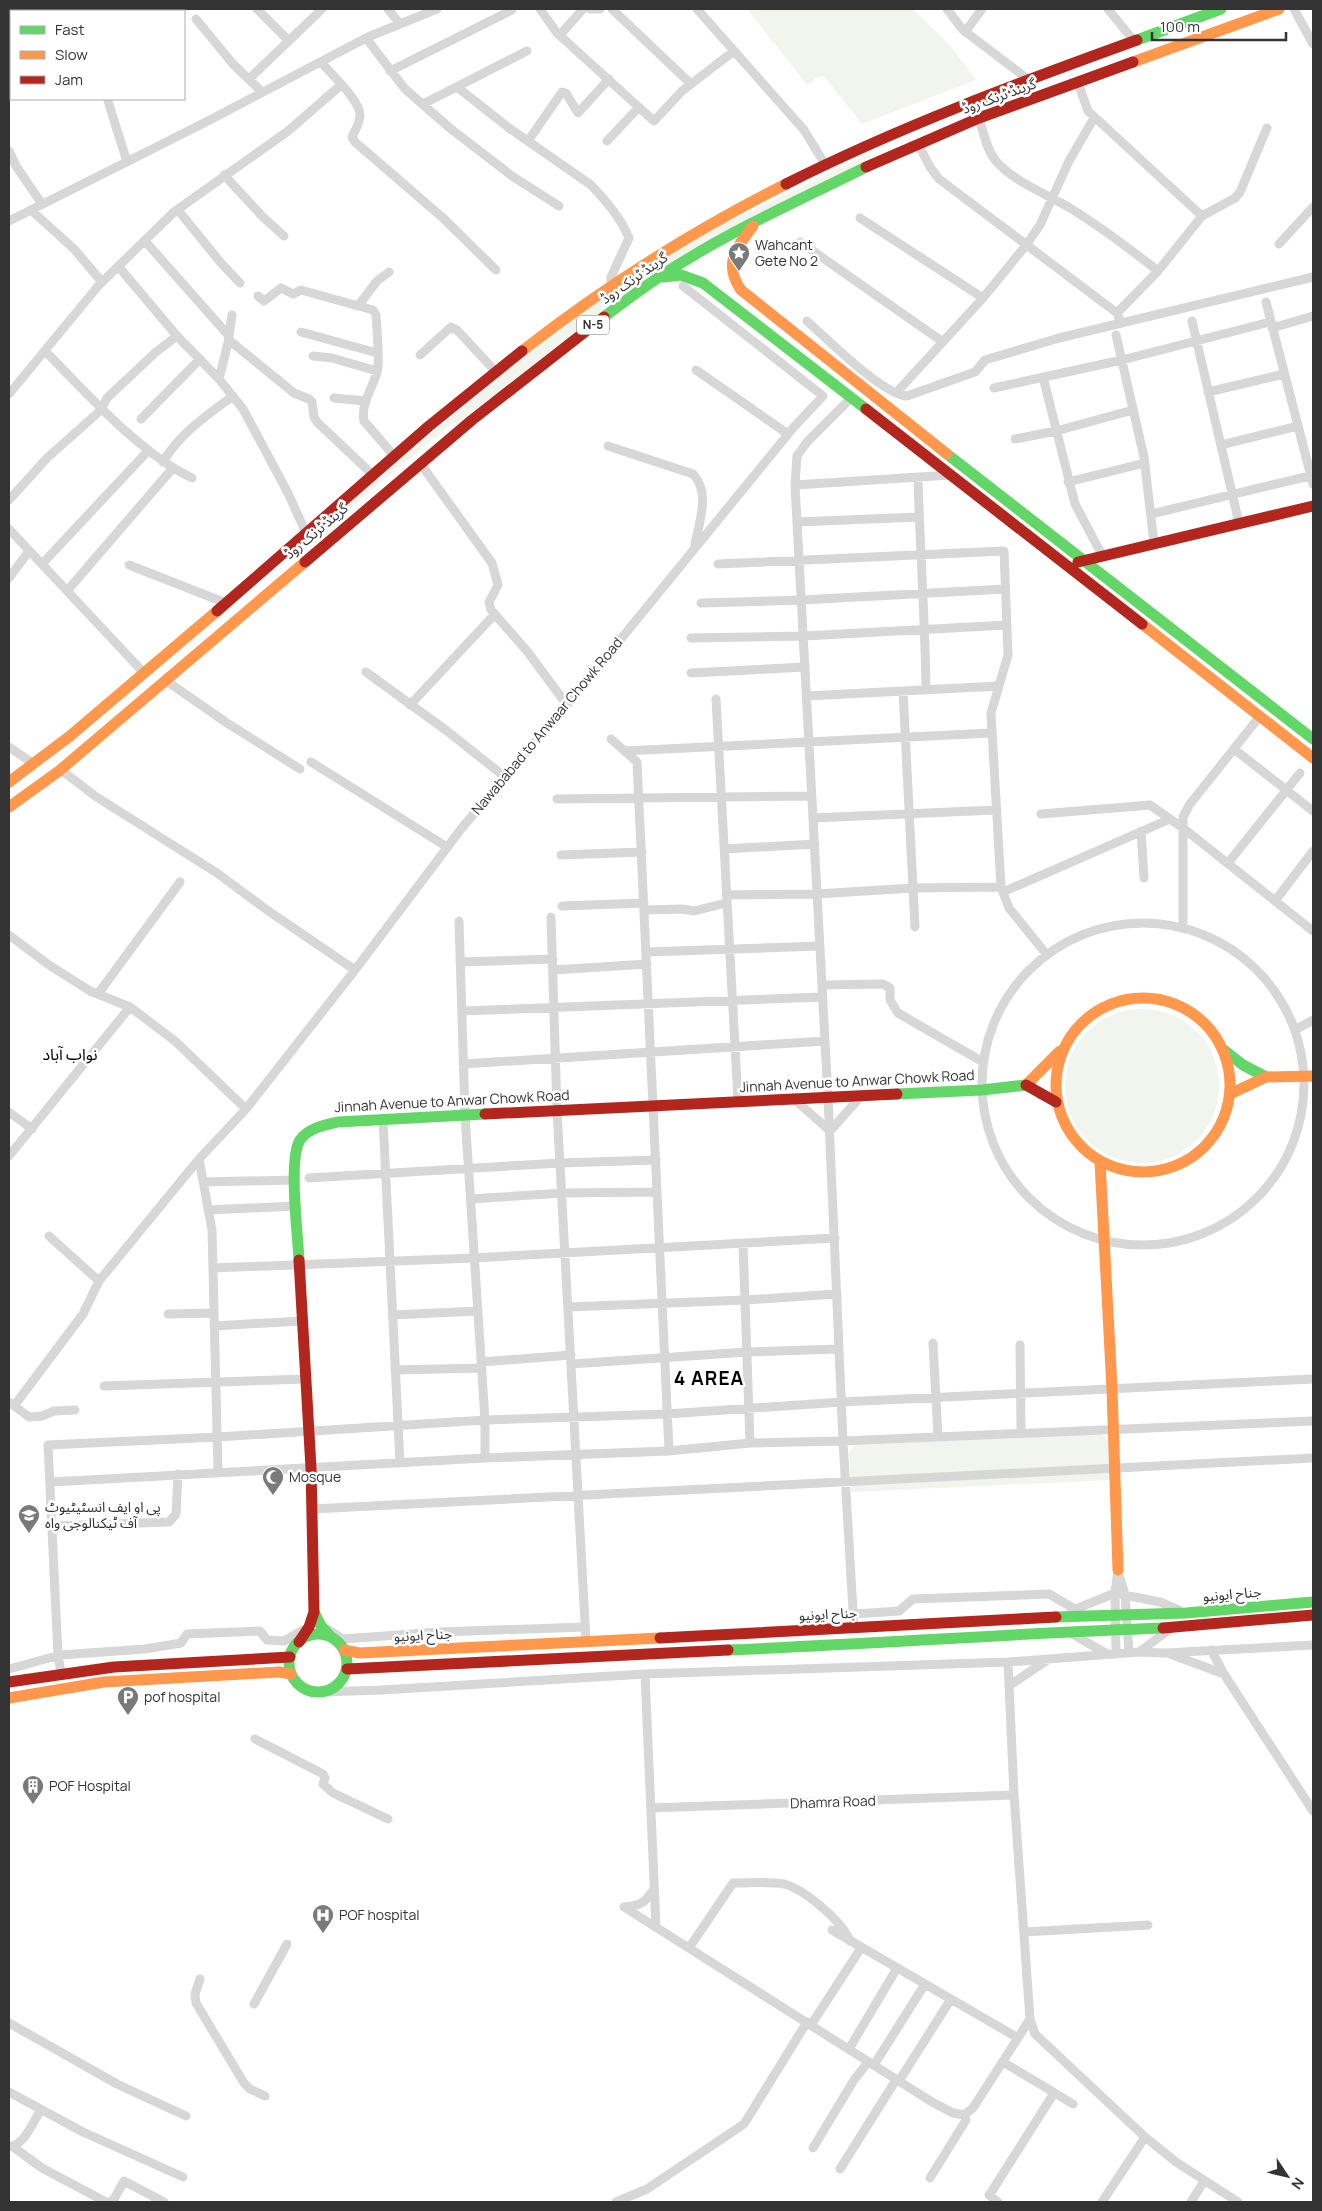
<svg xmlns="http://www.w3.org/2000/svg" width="1322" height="2211" font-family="Manrope,'Noto Sans Arabic',sans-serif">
<rect width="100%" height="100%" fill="#fff"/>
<path fill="#f1f5ed" d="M747,9H913L950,45L976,80L862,124L824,76L818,77L807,85Z
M874,155L774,208L464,418L450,425L324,530L322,525L553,332L711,228L750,212L864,156Z
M1065 1086a77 77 0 1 1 154 0a77 77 0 1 1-154 0Z
M1100,1434L1110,1439L1111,1480L851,1492L849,1452L856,1445Z"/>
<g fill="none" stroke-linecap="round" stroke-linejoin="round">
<path stroke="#d7d7d7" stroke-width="9" d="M257,9L289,41
M388,9L400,24
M540,9L557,33L654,121L682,91L734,51
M590,9H600
M612,9L691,84
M697,9L804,130L826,166
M947,9L963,30L1029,80
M1108,9L1134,41
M1294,9L1313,44
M196,19L233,64L262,92
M965,32L982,9
M560,35L583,9
M366,38L405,89L451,129L512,176L559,206
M321,62C330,73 360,100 360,115C360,123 356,129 352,137L355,142L443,218L496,270
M390,71L512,10
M249,79L322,9
M1078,83L1088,111L1202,216
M457,87L509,128L591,185C606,201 621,218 629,238L611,277V286
M108,101L127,162
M423,104L527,51
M979,118C983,131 987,151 996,161C1014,182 1047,194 1070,208C1101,227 1130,249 1158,271
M528,141L562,92L566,93L578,113L609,79
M607,141L639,107
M918,144L930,167L939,179L1117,313L1121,323
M9,151L16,166L42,204
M224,175L263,217L284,236
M31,210L74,249L102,282
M178,210L221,263L240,283
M860,218L983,298
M9,221L204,123L368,37L437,9
M145,241L229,336
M800,242L943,342
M1279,244L1313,207
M118,266L177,336L219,379L243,409L288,493L306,533
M258,296L264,301L281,288L293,294L301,290L373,310L376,315C377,332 379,350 378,367C376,384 360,402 364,421L395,457
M1266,302L1313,484
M358,306L377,281L389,272
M1117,313L1158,271L1202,216L1235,198L1240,192L1267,128
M807,321C827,339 883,395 907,396L975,372L985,360L1059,338L1313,277
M1192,321L1239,523
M1272,328L1313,316
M301,332L377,353
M1116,335L1144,457L1154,543
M229,340L294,393L309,399L312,402L314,417L317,422L374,476
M45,351C86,392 140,454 192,478
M420,355L451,327L457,330L496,372
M313,356L332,358L377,371
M696,370L788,434
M1043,377L1075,504L1102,555
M219,379L228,343L232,315
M994,388L1122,360L1270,322
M1208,392L1284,374
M896,393L983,298L1027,244L1040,225L1069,161L1094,118
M9,394L99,285L174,212L288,131L341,85
M334,398L366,401
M851,398L807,442L797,456L795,485L828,1097L843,1441L854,1628
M141,419L200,359
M1015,439L1056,431L1133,410
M1221,445L1298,426
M608,446L693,474C711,493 699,522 695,544
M163,462C179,434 207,415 233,396
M420,463L492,563L498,585L489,602L491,610L527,651L567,705
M918,478C920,549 925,619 926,689
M1068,482L1145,463
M795,485L950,475
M9,500L47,458L101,410L107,398L156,352L177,336
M1151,514L1313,475
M797,522L919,517
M9,529L144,673
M42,564L146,453
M718,564L1004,551L1008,655L991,713L1001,887L1009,908L1047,955
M129,565L226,603
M9,578L29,551
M67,591L172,469
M701,603L802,600L1005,589
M691,638L804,636L1007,625
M366,672L447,731L505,777
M691,673L805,667
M165,680L227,723L300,769
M903,691L915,927
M807,696L999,686
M716,699L738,1101
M410,705L495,614
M611,739L637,762L669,1451
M9,747L34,764
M1234,749L1313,811
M624,751L991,733
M311,762L447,847
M60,769L95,796L217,873L267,910L355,970
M557,799L811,796
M1041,814L1150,805L1183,828L1313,931
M813,818L996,810
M1141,831L1144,878
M724,849L815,844
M561,855L642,852
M1228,863L1300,773
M1003,892L1170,819
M726,895L817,894L913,888L1001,887
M1275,901L1313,851
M562,906L644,903
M644,910L682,909L694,911L726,903
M551,917L557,1110L586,1641
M459,921L465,1115L485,1420V1458
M982 1084a161 161 0 1 1 322 0a161 161 0 1 1-322 0Z
M1183,928V817L1190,804L1260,716
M9,935L49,965L90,991L130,1007L175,1041L246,1109L199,1159L212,1230L218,1472
M646,952L820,946
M460,962L553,959
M553,970L647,964
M822,985L883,984L890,988V1000L898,1013L983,1062
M98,994L180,882
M462,1011L823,997
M1295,1030L1313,1020
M463,1064L825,1041
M793,1098L830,1131L862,1095
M246,1109L355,970L461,829L567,705L793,428L823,396L683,286
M9,1112L32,1129
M383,1120L400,1463
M9,1156L130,1007
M309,1178L560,1163L656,1160
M203,1182L294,1180
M471,1199L563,1193L657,1192
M208,1210L296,1206
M49,1236L99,1281
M743,1244L750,1443
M213,1268L474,1258L835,1238
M569,1307L745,1300L837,1294
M168,1314L214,1313
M392,1315L478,1311
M214,1326L302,1321
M933,1343L938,1437
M1020,1345L1021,1433
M481,1362L571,1355
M572,1364L747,1352L839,1349
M395,1370L481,1368
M104,1386L305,1379
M9,1402L29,1417L42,1416L54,1411L75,1410
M14,1406L83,1314L99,1281L199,1159
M51,1482L485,1458L669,1451L750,1443L843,1441L1313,1421
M312,1509L1313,1458
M52,1526L169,1522L176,1514L178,1474
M1119,1575L1125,1594L1129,1653
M1071,1611L1115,1593L1160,1602L1179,1610
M854,1614L899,1611L913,1599L1049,1594L1075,1609
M327,1629L343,1639L439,1632L585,1627
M1069,1632L1107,1654
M1211,1650L1224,1674L1313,1811
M1139,1652L1170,1629
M1116,1654L1115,1593L1118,1570
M1170,1654L1224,1674
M1008,1662L1014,1795L1030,2019L1035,2034L1145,2137L1176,2162L1238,2202
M9,1669L60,1655L145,1649L181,1643L187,1634L260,1631L267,1640L284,1641L305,1629
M61,1672L58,1656L48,1445L218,1437L485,1420L667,1414L842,1402L1313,1379
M645,1674L656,1927
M1010,1685L1049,1659
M321,1692L382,1690L645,1674L1008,1662L1139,1652L1165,1653L1313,1645
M255,1739L323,1774L325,1778L323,1784L333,1793L388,1819
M651,1808L1014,1795
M624,1907L932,2102L953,2113L964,2115
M624,1907C638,1906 646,1903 653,1890
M832,1930L1018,2038
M1024,1932L1148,1925
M689,1948L733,1883C749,1883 768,1881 784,1884C804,1889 842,1921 850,1941
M200,1979L195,1994L196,2003L244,2083L250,2089L265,2096
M254,2004L287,1944
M9,2023L117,2084L186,2116
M811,2025L861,1948
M849,2049L897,1968
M1003,2062L1073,2104
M874,2065L925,1984
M899,2081L951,1999
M9,2092L83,2132L183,2177
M964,2115L973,2108L1030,2019
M9,2146C24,2147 33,2121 41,2110
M12,2146L42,2168L106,2202
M813,2148L854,2080L868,2062
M840,2169L896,2080
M930,2178L966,2120L964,2115
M110,2202L114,2199L124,2181L164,2202
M616,2202L647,2189L744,2124L807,2022
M998,2202L989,2195L992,2191L1054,2093
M1102,2202L1145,2137
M1191,2202L1204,2181"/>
<path stroke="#63d668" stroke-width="11" d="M1137,40L1221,9
M664,277L681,275L703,283L866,409
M604,317C630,297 657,277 686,260C743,225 806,197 866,167
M947,454L1313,739
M1224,1050L1243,1065L1266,1077
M897,1094L982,1090L1026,1085
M299,1260C298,1235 288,1159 300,1140C308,1128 325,1125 338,1122L485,1114
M314,1612L321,1626L331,1637
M1056,1617L1186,1613L1313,1602
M289 1663a29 29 0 1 1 58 0a29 29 0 1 1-58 0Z
M728,1650C873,1644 1018,1633 1163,1628"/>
<path stroke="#ff974d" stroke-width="11" d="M1133,62L1279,9
M753,226C736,248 723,264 741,290L947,454
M522,351C605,286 693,231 786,184
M1142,624L1313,758
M9,782L70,736L217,611
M9,807L59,771L305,562
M1056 1085a87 87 0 1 1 174 0a87 87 0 1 1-174 0Z
M1026,1085L1060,1051
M1230,1094L1266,1077L1313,1076
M1100,1162L1112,1389L1118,1570
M344,1650L359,1653L660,1638
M9,1698L104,1682L279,1672L291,1674"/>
<path stroke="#b3261e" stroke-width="11" d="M866,167L979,118L1133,62
M786,184C899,127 1018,83 1137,40
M866,409L1142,624
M305,562L472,420L604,317
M1078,562L1313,506
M217,611L429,426L522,351
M1026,1085L1056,1102
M485,1114L897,1094
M1163,1628L1313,1615
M660,1638L1056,1617
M299,1642L309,1627L314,1612L311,1468L299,1260
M347,1669L728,1650
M9,1682L114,1667L290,1657"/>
</g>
<defs>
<g id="sight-pin" transform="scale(1.125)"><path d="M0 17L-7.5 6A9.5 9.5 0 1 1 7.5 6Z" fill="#7a7a7a" stroke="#fff"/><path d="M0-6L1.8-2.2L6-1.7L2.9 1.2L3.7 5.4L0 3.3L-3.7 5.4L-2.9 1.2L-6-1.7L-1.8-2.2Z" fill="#fff"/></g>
<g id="mosque-pin" transform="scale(1.125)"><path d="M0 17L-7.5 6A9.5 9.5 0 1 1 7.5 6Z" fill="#7a7a7a" stroke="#fff"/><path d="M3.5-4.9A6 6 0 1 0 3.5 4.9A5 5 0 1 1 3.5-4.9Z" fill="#fff"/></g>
<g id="university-pin" transform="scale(1.125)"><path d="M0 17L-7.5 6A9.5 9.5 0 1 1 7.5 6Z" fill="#7a7a7a" stroke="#fff"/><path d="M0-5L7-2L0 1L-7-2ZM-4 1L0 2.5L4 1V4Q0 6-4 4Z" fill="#fff"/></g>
<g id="parking-pin" transform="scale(1.125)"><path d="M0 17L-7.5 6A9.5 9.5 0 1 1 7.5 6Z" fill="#7a7a7a" stroke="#fff"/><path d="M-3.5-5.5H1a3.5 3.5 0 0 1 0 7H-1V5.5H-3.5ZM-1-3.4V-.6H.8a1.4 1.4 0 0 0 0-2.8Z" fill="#fff"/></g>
<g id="building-pin" transform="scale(1.125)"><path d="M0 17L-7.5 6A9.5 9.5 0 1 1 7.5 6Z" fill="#7a7a7a" stroke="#fff"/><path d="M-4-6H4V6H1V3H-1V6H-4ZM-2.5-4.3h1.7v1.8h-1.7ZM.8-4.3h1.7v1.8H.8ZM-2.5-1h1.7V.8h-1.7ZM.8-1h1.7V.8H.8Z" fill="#fff"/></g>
<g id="hospital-pin" transform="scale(1.125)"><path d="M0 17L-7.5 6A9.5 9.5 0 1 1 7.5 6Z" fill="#7a7a7a" stroke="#fff"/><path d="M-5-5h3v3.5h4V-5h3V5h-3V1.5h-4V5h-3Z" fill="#fff"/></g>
</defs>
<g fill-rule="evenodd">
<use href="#sight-pin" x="739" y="253"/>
<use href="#mosque-pin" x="273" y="1477"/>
<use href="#university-pin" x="29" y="1515"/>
<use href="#parking-pin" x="128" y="1697"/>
<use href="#building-pin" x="33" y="1786"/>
<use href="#hospital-pin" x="323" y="1915"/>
</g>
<g text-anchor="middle" stroke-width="5" stroke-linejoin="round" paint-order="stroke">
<rect fill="#fff" stroke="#707070" stroke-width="1" x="577" y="315.5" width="32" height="19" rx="4"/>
<g font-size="12" font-weight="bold" fill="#333">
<text x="593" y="329">N-5</text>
</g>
<g font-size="14" fill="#333" stroke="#fff">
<text transform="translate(999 96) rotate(-20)" y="5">گرینڈ ٹرنک روڈ</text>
<text transform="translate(634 278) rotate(-35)" y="5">گرینڈ ٹرنک روڈ</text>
<text transform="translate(316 531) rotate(-40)" y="5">گرینڈ ٹرنک روڈ</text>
<text transform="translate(547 726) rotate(-50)" y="5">Nawababad to Anwaar Chowk Road</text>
<text transform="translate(857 1081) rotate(-3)" y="5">Jinnah Avenue to Anwar Chowk Road</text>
<text transform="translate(452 1101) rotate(-3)" y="5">Jinnah Avenue to Anwar Chowk Road</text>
<text transform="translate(1232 1594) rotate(-5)" y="5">جناح ایونیو</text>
<text transform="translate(828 1614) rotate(-3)" y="5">جناح ایونیو</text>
<text transform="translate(423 1635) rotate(-3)" y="5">جناح ایونیو</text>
<text transform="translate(833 1802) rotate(-2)" y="5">Dhamra Road</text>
</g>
<g font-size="14" fill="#333" stroke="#fff" text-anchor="start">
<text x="755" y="250">Wahcant<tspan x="755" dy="16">Gete No 2</tspan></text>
<text x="289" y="1482">Mosque</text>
<text x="45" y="1512">پی او ایف انسٹیٹیوٹ<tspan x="45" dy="16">آف ٹیکنالوجی واہ</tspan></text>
<text x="144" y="1702">pof hospital</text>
<text x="49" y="1791">POF Hospital</text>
<text x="339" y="1920">POF hospital</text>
</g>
<g font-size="16" fill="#000" stroke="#fff">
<text x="70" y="1060">نواب آباد</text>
</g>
<g font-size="19" font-weight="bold" letter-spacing="1" fill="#000" stroke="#fff">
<text x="709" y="1385">4 AREA</text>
</g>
</g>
<rect width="1322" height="2211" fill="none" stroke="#333333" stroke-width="20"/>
<rect x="10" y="10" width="175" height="90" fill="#ffffff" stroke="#adadad"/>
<rect x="20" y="26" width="25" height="8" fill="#63d668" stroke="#adadad"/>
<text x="55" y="35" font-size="15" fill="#333333">Fast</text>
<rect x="20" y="51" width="25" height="8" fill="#ff974d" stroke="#adadad"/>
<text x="55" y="60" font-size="15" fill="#333333">Slow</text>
<rect x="20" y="76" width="25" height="8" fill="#b3261e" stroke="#adadad"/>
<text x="55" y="85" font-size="15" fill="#333333">Jam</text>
<g transform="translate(1287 2176) rotate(125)" stroke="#ffffff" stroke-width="4" paint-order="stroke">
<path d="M0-4L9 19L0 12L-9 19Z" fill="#333333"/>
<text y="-8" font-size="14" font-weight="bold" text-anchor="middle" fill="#333333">N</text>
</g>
<path d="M1152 32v8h134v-8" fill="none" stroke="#333333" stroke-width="2.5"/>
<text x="1160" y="32" font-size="15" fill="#333333" stroke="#ffffff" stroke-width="4" paint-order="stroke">100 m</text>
</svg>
